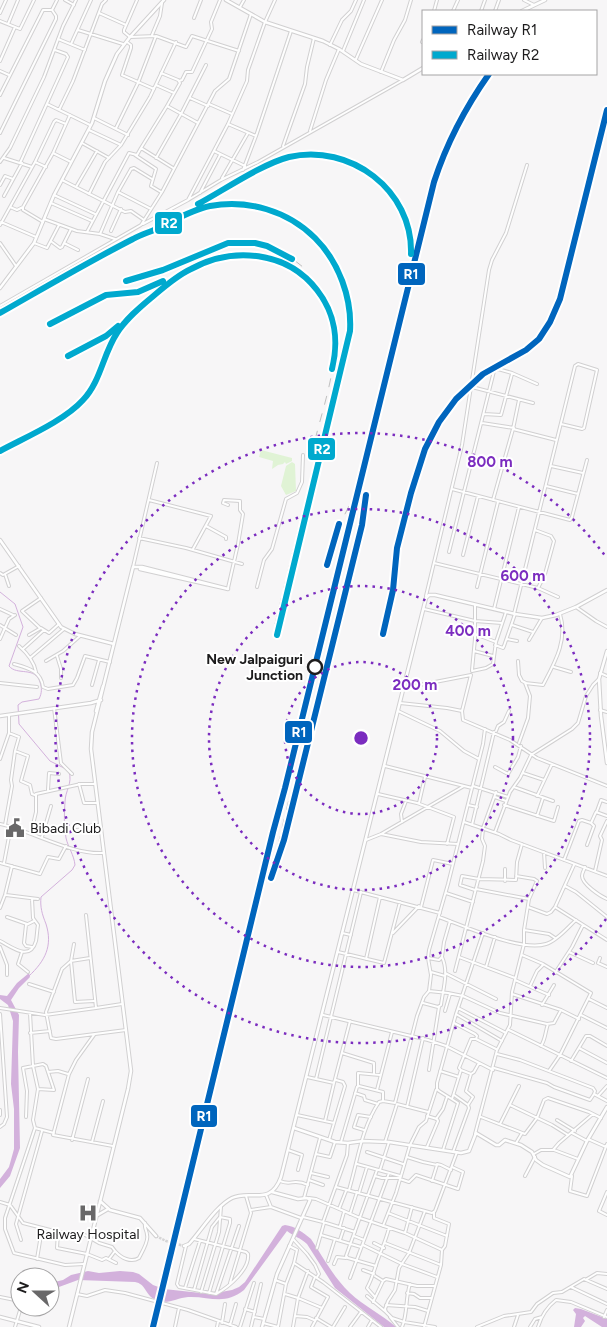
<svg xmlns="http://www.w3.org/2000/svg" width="607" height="1327" font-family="Figtree,sans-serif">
<rect width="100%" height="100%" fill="#f7f6f7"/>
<path fill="#e0f3d5" d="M261,450L292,458V461L286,464L285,462L283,464L278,465L272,469L273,461L259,457Z
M292,462L295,464L296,491L286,495L281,486L286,466Z"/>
<path fill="#d3b1dc" d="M29,973L30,977L19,988L11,1000L19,1015L18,1052L20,1148L10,1176L0,1188V1179L9,1167L14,1149V1109L11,1084L13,1021L8,1005L0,999V995L7,996L17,983Z
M285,1225C295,1226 304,1233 311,1239C323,1257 334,1278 350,1293C364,1306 381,1314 396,1327H384L335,1288L307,1244C301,1238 293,1236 287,1231L244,1290C224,1306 210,1296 188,1297C176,1298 166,1306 154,1299C145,1294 146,1284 135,1282L78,1280L59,1287H50V1283L63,1280L71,1275L88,1271L99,1273L120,1271L133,1272L139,1274L153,1285L164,1289L210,1294L232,1290L239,1287L245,1282L282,1226Z
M575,1308L581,1309L607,1319V1327H602L585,1316L583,1318L585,1321L581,1327H574L576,1314L573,1310Z"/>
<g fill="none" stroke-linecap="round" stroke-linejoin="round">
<path stroke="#d3b1dc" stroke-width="1" d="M0,592L15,604L23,627L9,666C17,676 35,666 40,682C42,688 42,693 39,699L22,702L18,705L19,724L50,761L66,769
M29,976C45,961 53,946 46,924C42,914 40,907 41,897L72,870L75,865C74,855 68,847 66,838C64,827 64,814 65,802C65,791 73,783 69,772"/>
<path stroke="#d6d5d6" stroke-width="2.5" stroke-dasharray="2.5 1" stroke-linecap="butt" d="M156,1236L166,1241L184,1246"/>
<g stroke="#d1d0d1" stroke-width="4">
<path id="street" d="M65,0L74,5
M137,0L124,30V32L130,37L156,36L186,47L192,36L239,51
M524,0L534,5
M240,7L244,0
M434,11L437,0
M453,11L458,0
M481,11L485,0
M495,11L499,0
M0,13L6,0
M99,13L126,25
M194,18L201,0
M0,21L20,29L34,0
M8,24L18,0
M78,30L123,44
M152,35L160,16L162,3
M58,39L85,50
M127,42L131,45V48L122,75L154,89
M422,42L423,40
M71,44L91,0
M330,45L342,20L351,11L356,0
M343,51L364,0
M356,59L382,0
M0,61L15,27
M0,71L9,75
M381,72L394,40L405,20L411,0
M179,81L182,80L186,72H192L212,29L211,22L220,0
M156,85L174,93
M0,95L43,10H52L57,0
M190,98L208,106
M47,104L90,125
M209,104L232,114
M167,106L198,123
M59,110L73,81L102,4L106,0
M94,118L128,135
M228,124L256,136
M116,128L138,83L156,36
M89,130L121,145
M310,131L326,80L339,49
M0,133L56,19V16L52,10
M82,143L109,158
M283,146L305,84L307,67L314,38
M141,148L167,106L180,83L178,80L161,73
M214,151L245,166
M53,153L71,162
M135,155L156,169L151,186L161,192
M4,158L32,167
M156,158L181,114L206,65
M0,162L10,148L44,77L63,26L76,0
M35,162L46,167
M20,163L68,57L66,54L55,50
M243,170L256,136L291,31
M222,178L248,133
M62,180L125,212L131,211L144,220
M0,185L5,176L13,179
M76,187L97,151
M118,192L151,209
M200,193L220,155
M89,194L105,162L121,145L150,97L176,42
M54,195L95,214
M4,196L22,163
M188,200L228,124L247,81L248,70L265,22L275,0
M51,203L92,221
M10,207L17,210L23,207
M44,219L77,231L100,234L115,239
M1,222L36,237
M43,222L23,210V207L53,153L70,115
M143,224L188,200L221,180L258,162L403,80
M0,225L35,162L54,122L56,120L66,124
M111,231L121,209
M87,232L129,153L137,155L141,148L173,168
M100,234L118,192L131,169L134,168L152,179
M52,242L60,248L62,247L71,229
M0,243L16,266
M34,243L47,248L59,225
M64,243L78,250
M0,306L141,225L162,192L215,91L229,79L251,14
M472,387L533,403
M484,414L501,415L512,374
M482,423L514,428
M513,429L556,440
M551,466L583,473
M546,486L578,494
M452,489L570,520L572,517L587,460
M149,500L211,516L193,549
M493,500L513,429L519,400
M206,526L226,537V539
M535,530L551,536L554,541L545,574L538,588
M139,538L186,548L242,564
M449,552L494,371L498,369L512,373L537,384
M463,555L478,496
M434,563L538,588L558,597
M133,567L157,463
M0,573L3,575L19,566
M5,574L9,586
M257,587L264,560L272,549L286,499L297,493L302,482L303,455
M477,587L498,502
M228,588L238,544L243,514L240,510V501L224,500L223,503L228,505
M426,596L462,445L489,270L492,260L506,233L527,165
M576,607L596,621L607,627
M0,609L13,615
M424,609L475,621L502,623
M494,609L519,507
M514,614L575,366L578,364L597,370L584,428L582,429L561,424
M0,625L16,635
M512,625L533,632
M40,628L22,611L41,598
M475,634L496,642
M29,635L41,628L49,633L59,624
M0,639L9,619L15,615
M507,639L517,641
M529,640L542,618
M495,645L503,648L504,646L515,614
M19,646C27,653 34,661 36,672
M23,649L44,630
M474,651L493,656
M57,656L61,669V678
M30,658L64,629
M46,661L63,651L80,636
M518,661L519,675L522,681L526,683
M14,664C28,668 41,671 43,687L48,689L73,685L77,678L85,656L110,662
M554,667L571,672
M472,670L475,639V605
M472,671L486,668L493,664L496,642L506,612
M600,673L607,676
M0,683L37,687
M92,685L99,660
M404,688L471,675L462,711L463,720L510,740L537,758L607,786
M400,703L447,708L462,711
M54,708L61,763L72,774
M600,710L607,712
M398,711L440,731L464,751L479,759
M485,729L483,744L448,884L429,950L428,958L431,975L429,991L448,993L463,996L500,1013L547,1024L554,1023L561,1010
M496,731L498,726L504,722L509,711
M519,743L528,718L530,696L525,683L543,685C555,662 568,640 560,614
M15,751L28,756L21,781L30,785L32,794L35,795
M0,759L9,733V716
M385,766L472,788
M495,767L508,774L518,757L521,746
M523,773L544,780
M79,784L84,803H97
M473,786L508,797
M514,787L553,801
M48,790L49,773L59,774
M378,794L417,803L454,817L447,844
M537,796L552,764
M495,797L506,801
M419,803L425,777
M468,805L477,807
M504,805L554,821L558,807
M597,811L601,800L607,802
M537,816L543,798
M402,822L401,814L406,801
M464,822L499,834L511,840L607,876
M0,824C32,831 72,855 103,853
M5,825L12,786L11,780L15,751L19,737L9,733
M472,825L494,732
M75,827L100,825
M483,828L496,792
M495,832L510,792L520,778L531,755L572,729L578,723L586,696L593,685L599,679
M31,833L36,812V794L81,784H95
M381,834L421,842L458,844
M42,837L51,806
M366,840L381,834L464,786
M587,845L594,826L591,823L596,812L607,816
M544,852L545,868
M564,860L579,821L582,820L591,823
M0,863L40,874L48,857L59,859L66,846
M4,863L11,826
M585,867C584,870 582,873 582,876C582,884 600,896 607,899
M505,869V881
M595,871L602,840L600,836L607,821
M565,886L576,892L607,917
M476,889L529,899
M353,890L440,913
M475,890L460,885L462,876L479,879L516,880L517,862L522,844
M446,893L473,902
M6,895L38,899
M421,907L433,860L453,864
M528,907L547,914L551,912L555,907L574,865
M555,907L607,940
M0,908L5,895L12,866
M86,915L96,1008L122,1004
M7,917L27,924
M439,917C464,926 521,952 546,944C557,941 568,927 576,920
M524,930L549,934L555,938
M342,933L351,935
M393,933L419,906
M0,941C12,947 30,962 36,941C37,936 37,930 38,925L33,918L32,899
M74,944L71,961L62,969L46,1012L51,1038L56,1039L126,1030
M0,947L7,965V975
M32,947L26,946L24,943L26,925L34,921
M22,952L18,964L28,972
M338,952L384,963L400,902
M569,952L593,963
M522,955L543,964L591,993L560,1055L549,1071
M459,957L515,978
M90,958L71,961L75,1002L94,1001
M428,958L439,960L442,957L444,942L450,921
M600,958L598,963L607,967
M366,959L380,897
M486,967L495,937
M455,971L483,861L485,846L482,839L483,829
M431,972L445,976
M445,973L496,999
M555,973L572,947L583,925
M515,980L549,995
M29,984L54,992
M530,986L537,971L543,965
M512,994L561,1010L579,1019
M589,999L607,1008
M423,1003L438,1007L441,1005C443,989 449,972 442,957
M542,1005L554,985
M0,1008L45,1015L96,1008
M458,1008L506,1033
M445,1011L450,994
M30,1013L33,1066L38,1089L33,1120L35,1128L5,1218V1229L14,1253L65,1265L84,1264
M0,1014L7,1117L4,1124L0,1127
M456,1014L502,1041
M323,1015L428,1040L446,1046L493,1070
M581,1015L607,1028
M454,1023L475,1034L477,1036L476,1039
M509,1030L607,1078
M30,1033L50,1031
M94,1035L76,1060L69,1074L53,1135L113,1146
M541,1046C546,1038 545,1032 548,1024
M579,1048L607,1063
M342,1053L374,1063V1074
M497,1054L520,1060L593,1088L595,1091L594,1094L607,1101
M571,1061L586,1036H590L607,1046
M494,1068L547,1083L554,1087L590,1100L594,1094
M429,1070L439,1007
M440,1071L459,1077
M48,1072L58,1071L68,1074
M471,1074L474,1072L479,1063
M307,1077L334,1083L350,1021
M316,1079L361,892
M358,1086V1073L380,1075
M377,1090L392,1032
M355,1093L364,1096L365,1100L378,1104
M598,1096L607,1086
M452,1099L461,1070
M397,1104L428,1112
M468,1105L473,1097L466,1091L471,1074L461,1070L459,1068L471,1039H476L496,1049
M510,1105L552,1125L568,1135
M407,1107L423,1038
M0,1110V1115
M297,1115L334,1123
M427,1116L437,1119L438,1121L427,1147
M26,1117L27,1091L23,1068L43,1064L46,1066L54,1090L38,1089
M481,1117L525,1134L537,1118L544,1100L548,1098L589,1112L601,1118
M436,1119L443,1109L447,1097
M557,1120L575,1131
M325,1121L334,1083
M500,1124L519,1086
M35,1128L54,1133
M364,1130L354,1127L358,1115L371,1117
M572,1133L587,1141
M475,1134L497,1050L510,1025L512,992L524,944V930L529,899L537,881L534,879L516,876
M588,1139L606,1147
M72,1140L88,1079
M329,1140L345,1086L343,1082L336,1080
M92,1142L103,1101
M341,1142L357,1087L359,1086L383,1092V1100
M385,1142L397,1104
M348,1143L347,1155L323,1222L355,1232
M516,1143L522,1133
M288,1150L302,1155L298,1170
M443,1150L458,1103L439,1091L437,1089V1083L456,1014L483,933
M554,1150L578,1159
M367,1152L403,1164
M453,1152L469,1108L468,1105L454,1095
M316,1154L330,1157L335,1142
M534,1154L541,1150H553L559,1143L593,1114
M407,1157L423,1162L437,1165L432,1181
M357,1164L400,1176
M437,1164L441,1165L451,1170
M380,1170L389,1142
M311,1173L328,1177
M375,1176L382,1178H400
M525,1176L535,1157
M572,1176L570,1191L587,1196L607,1144
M400,1179L409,1182L416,1175L458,1189L463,1172L452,1167
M309,1180L323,1185
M280,1181C291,1186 294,1178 308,1185
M336,1187L425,1211
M349,1190C358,1160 361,1129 379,1102L383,1101L395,1103L417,1016L424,997L429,991
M607,1192L599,1211L607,1215
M359,1193L367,1167
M266,1195L271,1207L301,1218
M304,1198L320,1138
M309,1198L316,1199L360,1218L405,1233L442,1250L441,1265L424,1327
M0,1202L10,1205L23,1223L58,1232L85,1235L99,1243L112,1247L115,1251L109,1259
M339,1209L346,1191
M251,1210L271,1207
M434,1212V1218L449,1224L445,1246L442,1250
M388,1213L447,1236
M350,1214L357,1192
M303,1217L323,1222
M340,1226L344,1212
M383,1226L396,1193L410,1145L419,1127L426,1121L436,1090
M58,1232L57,1248L87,1254L102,1260L106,1258L116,1263
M405,1233L412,1207
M321,1235L361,1247
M354,1236L364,1240
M293,1239L307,1254L315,1265L319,1274L317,1277
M21,1240L16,1224L42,1131
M340,1240L344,1228
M374,1243L384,1248
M385,1243L441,1265
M363,1245L402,1264L437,1277
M186,1246L177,1284L179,1287L216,1294C229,1287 250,1269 248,1254L246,1252L194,1239
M289,1246L297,1250L294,1263L323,1282L381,1327
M317,1248L324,1223
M115,1251C121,1258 131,1263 139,1258C142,1252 149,1241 147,1235C147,1230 144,1229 145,1223
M37,1259L42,1229
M328,1261L335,1239
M334,1264L337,1257L346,1258
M376,1266L348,1258L346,1256L377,1170
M363,1270L374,1274
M375,1276L383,1281
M350,1278L389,1173
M587,1279L597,1273L607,1274
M275,1280L286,1284
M230,1283L251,1213L246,1196
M571,1287L607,1304
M185,1288L200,1241
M194,1290L212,1227L220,1217L230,1219V1223L209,1293
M201,1292L219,1232L221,1207
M407,1293L414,1294L420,1298H432
M77,1294L87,1296L105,1290L125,1293L188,1310L236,1327
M216,1294L239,1226
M285,1294L298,1298L322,1308
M367,1296L386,1312
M0,1297L20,1301
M375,1297L367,1288C372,1279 374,1271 377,1262C381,1251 386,1240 389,1228
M373,1302L383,1281L386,1279L417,1286H435
M386,1305L415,1307L428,1311
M245,1309L255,1312
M295,1316L307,1317L314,1320
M254,1317L264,1319
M390,1317L398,1327
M604,1317L607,1310
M316,1318L331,1327
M222,1323L225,1304
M263,1323L278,1327
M230,1325L236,1304
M15,1327L21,1307
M175,1327L179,1308
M217,1327L218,1322
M240,1327L254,1283
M251,1327L261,1284
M278,1327L286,1284L294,1263
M293,1327L298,1298L308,1271
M312,1327L328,1297L311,1287L315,1277
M333,1327L345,1307
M350,1327L361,1312
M368,1327L372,1320
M402,1327C408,1313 405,1299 410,1284
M435,1327L404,1322L392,1318L386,1312L385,1309L388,1301L395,1290L399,1268L409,1253L425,1211L432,1213L435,1211L457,1152
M477,1327L504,1316L531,1312L537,1304L553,1293L562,1292L584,1279L607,1289
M514,1327L518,1315
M530,1327L535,1319L542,1317
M538,1327C541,1317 547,1307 556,1300L571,1302L607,1317"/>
</g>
<g stroke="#d1d0d1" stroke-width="4.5">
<path id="secondary" d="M226,0L265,22L323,41L339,49L361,64L403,80L423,68
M522,11L545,0
M0,288L34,243L54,195L92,123L105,81L117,54L130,37L164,0
M0,540L61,627L75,634L114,644
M140,569L224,588
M607,651L599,679L601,716L607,763
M96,711L103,686
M0,716L91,703L101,700
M294,1128L335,1142L348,1143L363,1141L389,1142L461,1153L469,1151L476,1133L496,1145H499L505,1140L521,1145L532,1152L536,1160L543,1165L570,1177L587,1141L607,1107
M100,1201L110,1210L140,1218L156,1236
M96,1216L108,1209
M184,1246L189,1244C201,1231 216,1206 232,1198C251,1189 270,1207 281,1177L426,598L429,595H435L515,614L542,618L556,615L576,607L607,590
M0,1317L39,1327
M69,1327L128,1089L131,1071L91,749L92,732L133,567H142L228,589
M262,1327L277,1274L310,1200L307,1198L298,1199L272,1192"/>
</g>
<use href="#street" stroke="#fefefe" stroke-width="2"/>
<use href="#secondary" stroke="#fefefe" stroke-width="2.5"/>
<path stroke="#bfbfbf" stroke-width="1" stroke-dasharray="9 9" stroke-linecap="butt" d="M126,281L163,270L223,245L233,243H255L273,248L289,256L308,271
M50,324L106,295L138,292L167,279
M68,356L106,336L118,326
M0,451C26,437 64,421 84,400C102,381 103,354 117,332C126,318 139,308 152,297C159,291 167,284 175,278C212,253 261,245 299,273C359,316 328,386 314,444
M327,565L338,528L351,502
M275,624L300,522L309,502
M383,634L393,590L397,548L411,493L425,449L439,422L456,399L483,374L526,350L539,339L550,322L560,299L607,110
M278,813L369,445
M278,845L290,795
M207,1099L224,1051"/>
<g stroke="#fff" stroke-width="10">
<path id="rail-1" d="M327,565L339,524
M383,634L393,590L397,548L411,493L425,449L439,422L456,399L483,374L526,350L539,339L550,322L560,299L607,110
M271,878L284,840L362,525L366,495
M153,1327L273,832L285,788L434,182C447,142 465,108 489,74"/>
</g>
<g stroke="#fff" stroke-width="10">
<path id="rail-2" d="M198,204C224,190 262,164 289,157C350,143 413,190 411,254
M126,281L163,270L228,243H255L267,246L292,259
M0,313C44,288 88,262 133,239C140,235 147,233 154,230C172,222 190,210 210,206C248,199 288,211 315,238C339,262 352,298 350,331L277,635
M50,324L106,295L138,292L163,281
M68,356L106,336L118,326
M0,451C26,437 64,421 83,400C101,381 103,354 117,333C126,319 139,308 151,298C164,287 176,276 191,269C233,246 287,251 317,290C335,313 339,341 332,369"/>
</g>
<use href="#rail-1" stroke="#0065bd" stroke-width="6"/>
<use href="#rail-2" stroke="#00a9ce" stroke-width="6"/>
</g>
<g fill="none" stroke="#7b2cbf" stroke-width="2.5" stroke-dasharray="2.5 5">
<circle cx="361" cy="738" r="76"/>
<circle cx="361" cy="738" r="152"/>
<circle cx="361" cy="738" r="229"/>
<path d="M606 919A305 305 0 1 1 606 557"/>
</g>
<defs>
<g id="civic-bare" transform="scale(1.5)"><path d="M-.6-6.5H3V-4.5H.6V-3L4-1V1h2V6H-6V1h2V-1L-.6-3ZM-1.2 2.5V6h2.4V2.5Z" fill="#696869" stroke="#fff" stroke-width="2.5" paint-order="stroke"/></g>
<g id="hospital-bare" transform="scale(1.5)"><path d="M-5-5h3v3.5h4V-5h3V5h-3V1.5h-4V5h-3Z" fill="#696869" stroke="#fff" stroke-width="2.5" paint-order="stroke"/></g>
</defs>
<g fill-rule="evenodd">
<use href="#civic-bare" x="15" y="828"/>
<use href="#hospital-bare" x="88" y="1213"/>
</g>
<circle fill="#fff" stroke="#1d1c1d" stroke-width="2.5" cx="315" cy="667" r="7"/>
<g text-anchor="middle" stroke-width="4" stroke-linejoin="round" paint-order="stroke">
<g font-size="14" font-weight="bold" fill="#1d1c1d" stroke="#fff" text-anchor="end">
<text x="303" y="664">New Jalpaiguri<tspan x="303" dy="16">Junction</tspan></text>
</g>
<g font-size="14" fill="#1d1c1d" stroke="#fff" text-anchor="start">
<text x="30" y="833">Bibadi Club</text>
<text x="88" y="1239" text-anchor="middle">Railway Hospital</text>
</g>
</g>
<circle cx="361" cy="738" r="8" fill="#7b2cbf" stroke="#fff" stroke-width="2.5"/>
<g font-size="15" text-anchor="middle" font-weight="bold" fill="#7b2cbf" stroke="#fff" stroke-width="4" stroke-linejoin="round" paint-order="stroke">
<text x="490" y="467">800 m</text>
<text x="523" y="581">600 m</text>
<text x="468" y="636">400 m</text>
<text x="415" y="690">200 m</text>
</g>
<g stroke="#fff" stroke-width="2">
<rect x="154" y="211" width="29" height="24" rx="5" fill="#00a9ce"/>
<rect x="397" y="262" width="29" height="24" rx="5" fill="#0065bd"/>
<rect x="307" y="437" width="29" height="24" rx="5" fill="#00a9ce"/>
<rect x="284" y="720" width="29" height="24" rx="5" fill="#0065bd"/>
<rect x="190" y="1104" width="28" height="24" rx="5" fill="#0065bd"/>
</g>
<g font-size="14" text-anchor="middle" font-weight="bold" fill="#fff">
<text x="169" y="228">R2</text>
<text x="411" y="279">R1</text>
<text x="322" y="454">R2</text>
<text x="299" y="737">R1</text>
<text x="204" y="1121">R1</text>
</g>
<rect x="422" y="10" width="175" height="65" fill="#ffffff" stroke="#a5a4a5"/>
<rect x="432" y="26" width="25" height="8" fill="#0065bd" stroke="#a5a4a5"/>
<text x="467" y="35" font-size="15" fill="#1d1c1d">Railway R1</text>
<rect x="432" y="51" width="25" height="8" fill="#00a9ce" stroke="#a5a4a5"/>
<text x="467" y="60" font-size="15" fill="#1d1c1d">Railway R2</text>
<g transform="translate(35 1292) rotate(291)"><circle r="24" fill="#ffffff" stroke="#a5a4a5"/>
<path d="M0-4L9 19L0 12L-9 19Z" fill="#696869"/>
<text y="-8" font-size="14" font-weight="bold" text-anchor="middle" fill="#1d1c1d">N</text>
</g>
</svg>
